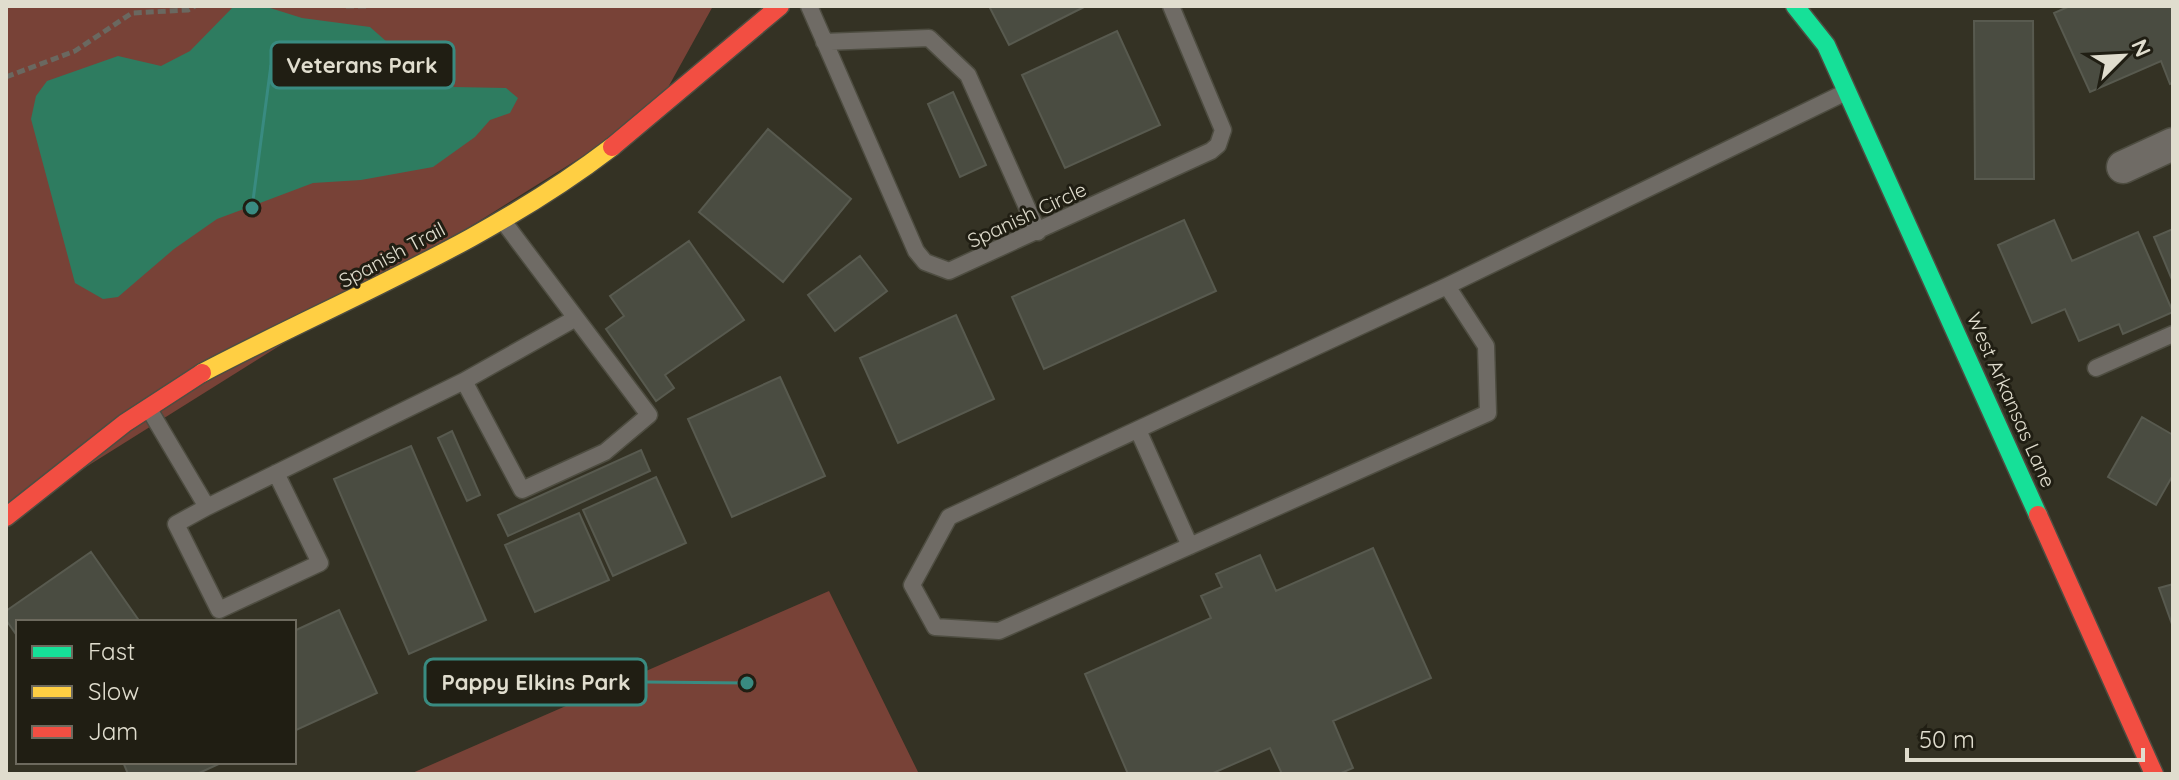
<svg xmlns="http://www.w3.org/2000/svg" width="2179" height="780" font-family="Quicksand,sans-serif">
<rect width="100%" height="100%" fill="#343224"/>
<path fill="#784237" d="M6,6H713L655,111L6,517Z
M829,591L919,774H410Z"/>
<path fill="#2e7c60" d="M234,6L267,7L302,18L370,27L427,77L448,80L454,87L506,88L518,98L510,113L490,120L475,137L433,167L361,180L313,183L217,219L174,249L118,297L103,299L75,283L31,119L36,96L47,81L118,56L161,66L190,51Z"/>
<path fill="#4a4c41" stroke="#585a4f" stroke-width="2" d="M989,6H1086L1009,45Z
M2070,6H2173V83L2170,84L2161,61L2090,92L2054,13Z
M1974,21H2033L2034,179H1975Z
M1117,31L1160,125L1065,168L1022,75Z
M953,92L986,165L960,177L928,104Z
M768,129L851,199L783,282L699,212Z
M1184,220L1216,291L1044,369L1012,297Z
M2054,220L2072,261L2138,232L2173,312L2123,334L2119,324L2079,341L2065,309L2032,323L1998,245Z
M2173,229V282L2154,237Z
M689,241L744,320L665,375L674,388L656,401L606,329L624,316L610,296Z
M860,256L887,291L835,331L808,295Z
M956,315L994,399L898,443L860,358Z
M780,377L825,476L732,517L688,419Z
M2142,417L2173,435V475L2156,505L2108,477Z
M452,431L480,495L467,501L438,438Z
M411,446L486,620L409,654L334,479Z
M641,450L650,471L508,536L498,515Z
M656,477L686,543L613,576L583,510Z
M579,513L609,580L535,612L505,545Z
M1373,548L1431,678L1333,721L1353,768L1339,774H1282L1270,748L1211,774H1128L1085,674L1211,618L1201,596L1222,587L1216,574L1260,555L1276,591Z
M91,552L140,622H18V637L6,620V611Z
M2173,584V627L2159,588Z
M339,610L377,693L294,731V631Z
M123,762H223L197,774H128Z"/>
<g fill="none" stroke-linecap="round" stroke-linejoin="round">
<g stroke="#4e4d41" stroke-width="19">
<path id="lane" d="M809,6L916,251L925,262L949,271L1211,151L1218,145L1223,130L1171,6
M824,42L929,38L968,75L1038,232
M1447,286L1486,346L1488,413L999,631L935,627L912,585L949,517L1447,286L1844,93
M2096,368L2173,334
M464,381L576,318
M149,409L207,507L464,381L522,490L605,452L649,415L503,221
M1138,430L1190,546
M207,507L176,524L219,610L320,563L276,473"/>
</g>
<g stroke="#4e4d41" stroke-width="35">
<path id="street" d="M2123,167L2173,144"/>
</g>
<g stroke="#4e4d41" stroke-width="21">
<path id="fast" d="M1795,6L1826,45L2038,515"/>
</g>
<g stroke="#4e4d41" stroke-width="21">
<path id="slow" d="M202,373C341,300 487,243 612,147"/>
</g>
<g stroke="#4e4d41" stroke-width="21">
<path id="jam" d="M612,147L780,6
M2038,515L2154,774
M6,517L125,423L202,373"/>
</g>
<path stroke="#6a6860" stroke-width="5" stroke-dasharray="8 4" stroke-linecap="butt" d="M346,6H367
M6,77L75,51L132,13L188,10L195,6"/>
<use href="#lane" stroke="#6f6b65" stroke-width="16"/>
<use href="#street" stroke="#6f6b65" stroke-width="32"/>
<use href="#fast" stroke="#16e098" stroke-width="18"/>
<use href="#slow" stroke="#ffcf43" stroke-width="18"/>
<use href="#jam" stroke="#f24e42" stroke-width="18"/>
</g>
<g text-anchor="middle" stroke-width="6" stroke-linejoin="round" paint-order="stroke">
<g font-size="20" fill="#e0ddce" stroke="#201e13">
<text transform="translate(1027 215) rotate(-25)" y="7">Spanish Circle</text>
<text transform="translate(392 255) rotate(-28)" y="7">Spanish Trail</text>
<text transform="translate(2011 400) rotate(66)" y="7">West Arkansas Lane</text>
</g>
</g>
<path fill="none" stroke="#398b81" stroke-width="3" d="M252 208L271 65M747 683L646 682"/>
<g fill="#398b81" stroke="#201e13" stroke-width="3">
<circle cx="252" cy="208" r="8"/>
<circle cx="747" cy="683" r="8"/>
</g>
<g fill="#201e13" stroke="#398b81" stroke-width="3">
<rect x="271" y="42" width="183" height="46" rx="8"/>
<rect x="425" y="659" width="221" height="46" rx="8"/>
</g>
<g font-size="22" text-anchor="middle" font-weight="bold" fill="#e0ddce">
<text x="362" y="73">Veterans Park</text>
<text x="536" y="690">Pappy Elkins Park</text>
</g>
<rect width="2179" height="780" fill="none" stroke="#e0ddce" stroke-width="16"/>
<rect x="16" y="620" width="280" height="144" fill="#201e13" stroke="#6d6a5e" stroke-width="2"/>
<rect x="32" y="646" width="40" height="12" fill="#16e098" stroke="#6d6a5e" stroke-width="2"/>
<text x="88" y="660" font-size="24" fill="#e0ddce">Fast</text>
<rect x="32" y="686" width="40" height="12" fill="#ffcf43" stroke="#6d6a5e" stroke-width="2"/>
<text x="88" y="700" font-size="24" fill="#e0ddce">Slow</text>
<rect x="32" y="726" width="40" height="12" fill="#f24e42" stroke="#6d6a5e" stroke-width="2"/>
<text x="88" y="740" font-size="24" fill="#e0ddce">Jam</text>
<g transform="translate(2123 56) rotate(66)" stroke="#201e13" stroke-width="6" paint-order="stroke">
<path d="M0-6L14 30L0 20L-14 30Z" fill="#e0ddce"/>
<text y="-12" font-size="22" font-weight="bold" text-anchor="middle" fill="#e0ddce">N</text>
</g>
<path d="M1907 748v12h236v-12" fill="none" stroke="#e0ddce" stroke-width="4"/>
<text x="1919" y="748" font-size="24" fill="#e0ddce" stroke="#201e13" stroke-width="6" paint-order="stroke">50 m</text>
</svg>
